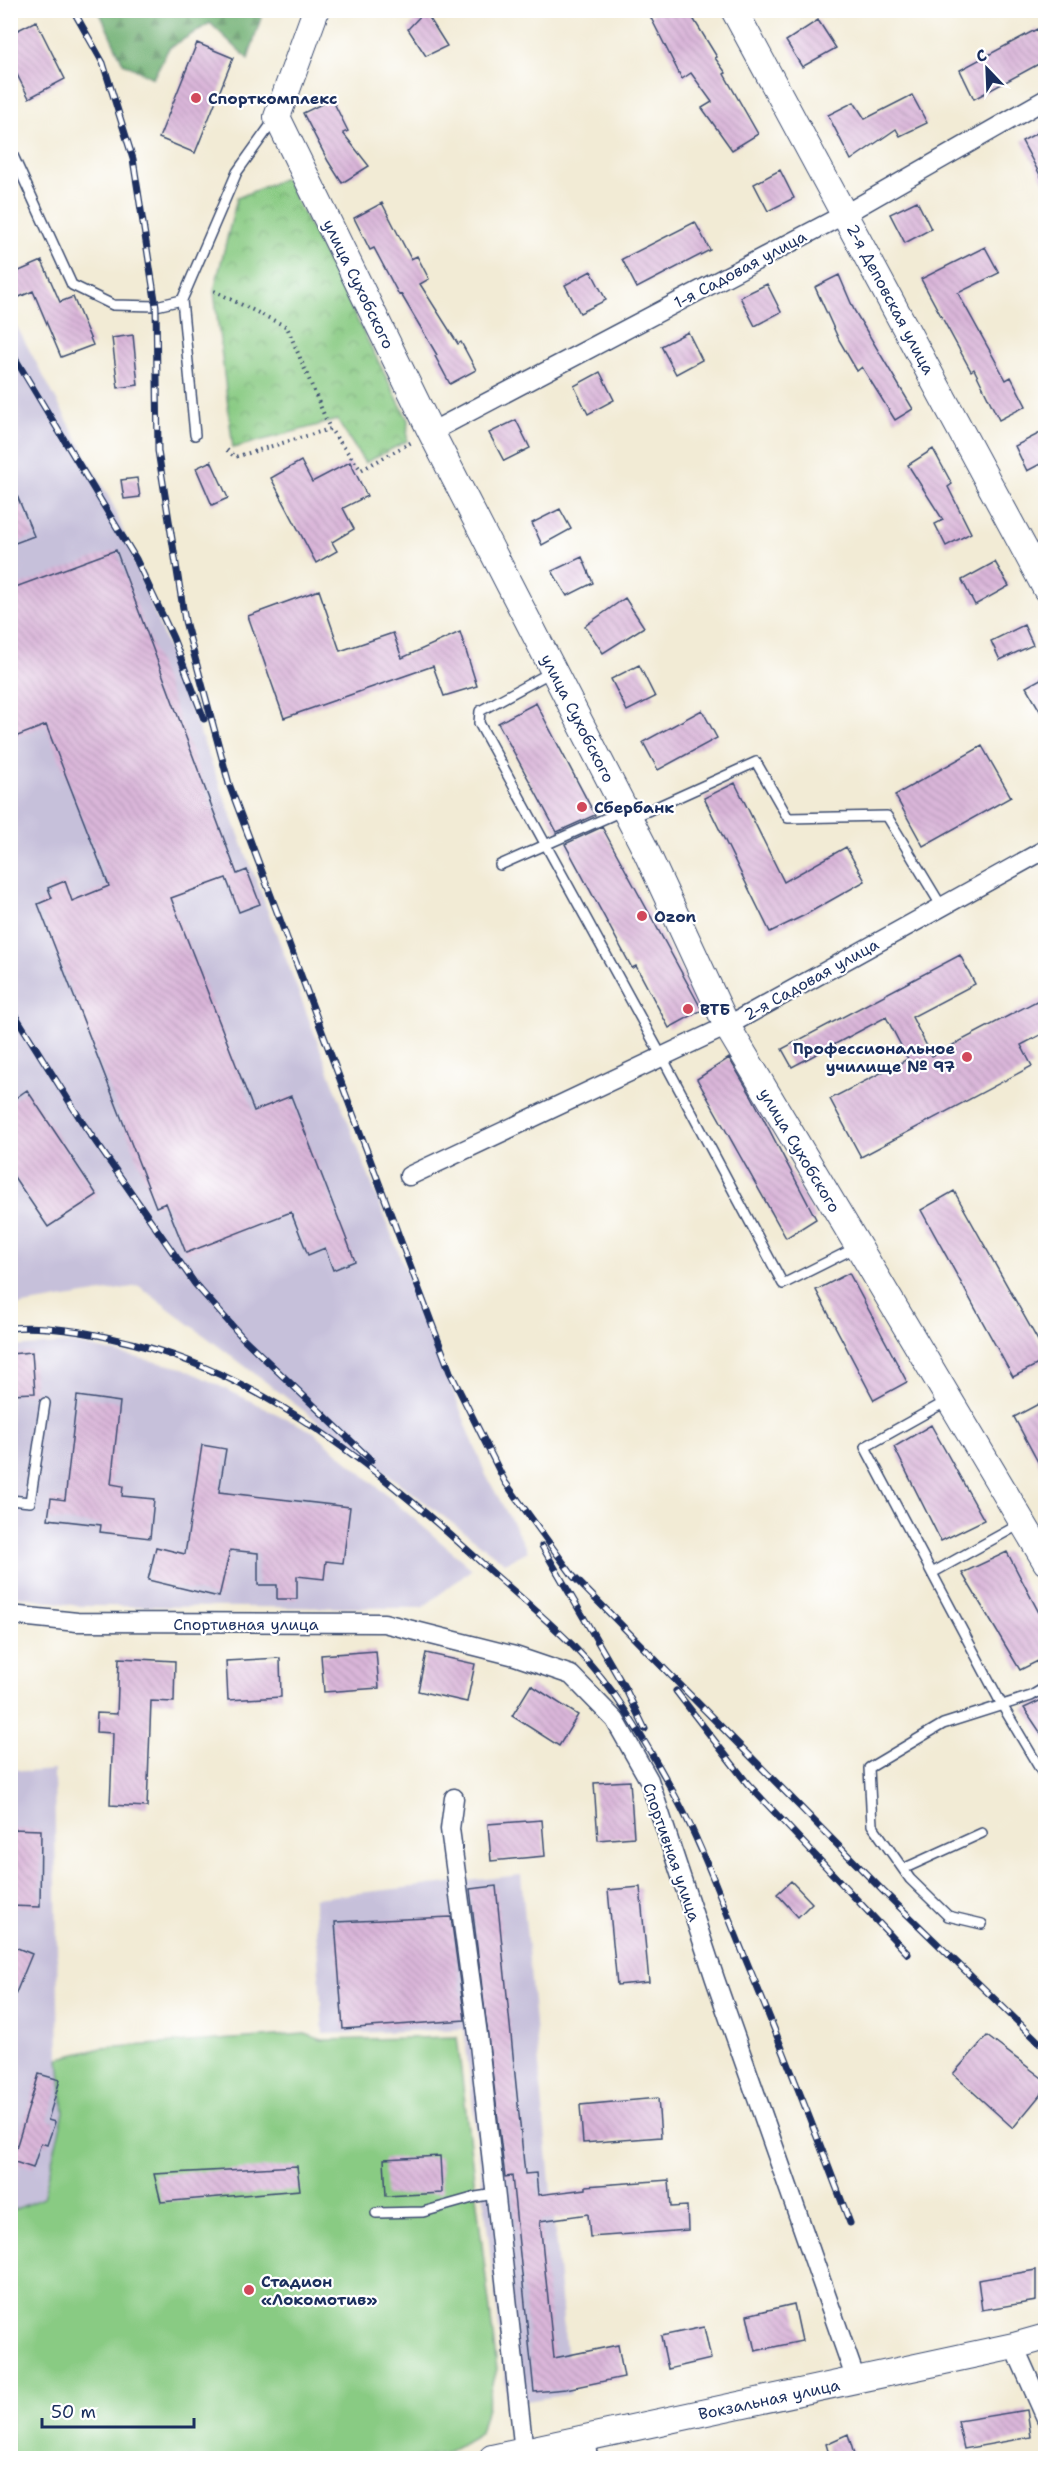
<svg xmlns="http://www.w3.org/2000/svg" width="1056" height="2469" font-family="'Shantell Sans',sans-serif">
<defs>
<pattern id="forest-firs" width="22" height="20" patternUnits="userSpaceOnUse" patternTransform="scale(1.5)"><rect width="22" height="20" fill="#6eaf71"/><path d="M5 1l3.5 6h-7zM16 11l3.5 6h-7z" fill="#5a8f60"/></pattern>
<pattern id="park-crowns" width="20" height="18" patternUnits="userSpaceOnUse" patternTransform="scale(1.5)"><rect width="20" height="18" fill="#89cb83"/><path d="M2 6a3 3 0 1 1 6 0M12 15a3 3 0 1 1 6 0" fill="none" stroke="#6fa56e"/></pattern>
<pattern id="building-back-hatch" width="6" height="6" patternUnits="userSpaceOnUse" patternTransform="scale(1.5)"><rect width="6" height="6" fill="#dab6d9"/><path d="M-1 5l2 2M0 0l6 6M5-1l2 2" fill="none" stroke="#ba9dbd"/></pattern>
</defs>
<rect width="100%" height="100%" fill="#fff"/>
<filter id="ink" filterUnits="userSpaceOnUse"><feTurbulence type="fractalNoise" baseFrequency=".0167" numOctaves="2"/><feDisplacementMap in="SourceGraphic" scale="12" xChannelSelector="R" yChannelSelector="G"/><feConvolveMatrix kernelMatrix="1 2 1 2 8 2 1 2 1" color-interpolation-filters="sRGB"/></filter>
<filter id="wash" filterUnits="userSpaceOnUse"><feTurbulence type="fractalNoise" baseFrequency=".008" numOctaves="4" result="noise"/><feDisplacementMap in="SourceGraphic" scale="24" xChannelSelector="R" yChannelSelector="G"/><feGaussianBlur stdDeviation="1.35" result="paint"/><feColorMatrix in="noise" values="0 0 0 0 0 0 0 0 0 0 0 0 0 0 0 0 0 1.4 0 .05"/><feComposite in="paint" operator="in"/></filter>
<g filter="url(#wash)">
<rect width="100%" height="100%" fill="#f2ebd5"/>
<path fill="#c6c0da" d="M10,314L114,507L371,1182L486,1475L528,1551L505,1563L139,1286L11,1307Z
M73,1343L183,1368L314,1432L472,1569L422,1608L78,1606L11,1595L10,1347Z
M11,1768L27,1772L54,1770L59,2058L64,2112L42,2198L11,2211Z
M521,1875L570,2394L508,2404L464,2029L323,2034L314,1898Z"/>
<path fill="url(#forest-firs)" stroke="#446f68" stroke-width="1.5" d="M99,11H263L248,59L210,23L169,48L153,78L123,63Z"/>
<path fill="url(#park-crowns)" stroke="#527d70" stroke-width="1.5" d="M285,178L408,420L407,441L365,463L337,420L233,448L214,291L237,198Z"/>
<path fill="#89cb83" stroke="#527d70" stroke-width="1.5" d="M305,2034L322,2040L457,2037L497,2369L480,2433L446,2453L412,2458H11V2211L43,2198L64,2112L59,2058L102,2048Z"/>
<g id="blocks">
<path fill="url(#building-back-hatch)" d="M657,10H688L717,57L715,58L726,73L724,74L758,134L732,150L702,108L712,102L691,73L682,79L650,16Z
M425,11L447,46L426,56L408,29Z
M818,20L836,48L802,67L786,41Z
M36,21L65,79L29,98L10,61V34Z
M1037,29L1046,46V60L974,99L960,70Z
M197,43L233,58L195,153L159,138Z
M912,95L927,123L900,136L896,129L851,160L828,115L854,102L865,119Z
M332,99L348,131L343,133L369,166L342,183L328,161L303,113Z
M1046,128V186L1022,141Z
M780,170L794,198L768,211L754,184Z
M917,201L931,229L905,243L890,214Z
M382,203L411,259L417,256L429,279L420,284L458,344L461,342L476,370L450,384L435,356L437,355L401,294L399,295L374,248L370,250L354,218Z
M695,222L710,250L637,288L622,259Z
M985,247L999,273L958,293L1006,380L1011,377L1026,406L999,420L974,369L971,371L921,279Z
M42,261L60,302L73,297L93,345L61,357L33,291L10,301V275Z
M591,271L606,300L580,313L565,285Z
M839,275L854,310L913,409L895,420L862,367L857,371L839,340L815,287Z
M767,284L781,312L755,326L740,297Z
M688,332L702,360L676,374L661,346Z
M133,335L138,385L118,388L112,338Z
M600,372L614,400L588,414L574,386Z
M516,420L530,448L504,461L489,433Z
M1046,430V461L1027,471L1015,446Z
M933,449L952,484L948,487L971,533L946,546L935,524L943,520L908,465Z
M211,461L228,498L212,505L196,468Z
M301,461L312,482L350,462L367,496L343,508L354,529L332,542L337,551L316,563L271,478Z
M137,478L140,497L124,499L121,480Z
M10,479L34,536L10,545Z
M560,509L571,529L542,545L532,523Z
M116,550L237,874L247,870L260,904L239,912L226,878L171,898L254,1111L291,1096L355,1261L333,1270L325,1248L308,1255L291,1212L186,1253L166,1203L156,1207L38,904L52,898L48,888L65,881L72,901L109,886L46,725L10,739V589Z
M582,557L593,583L567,596L552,571Z
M995,562L1009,586L975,605L962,580Z
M319,590L340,651L393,633L402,658L460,632L477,686L444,696L433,666L284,718L248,616Z
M625,598L644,627L603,653L585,626Z
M1024,625L1033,645L1000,660L991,641Z
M639,665L655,697L627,711L611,679Z
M1046,676V721L1026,687Z
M536,703L595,815L557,832L498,723Z
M702,710L717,738L658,770L643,742Z
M982,746L1011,797L923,846L895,795Z
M735,783L784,882L846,847L865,881L805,915L770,932L704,798Z
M602,827L702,1010L669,1028L636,966L632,968L565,844Z
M960,955L975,984L912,1017L932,1056L1046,996V1032L1021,1045L1032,1066L861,1157L830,1099L908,1059L886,1017L792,1067L782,1049Z
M729,1058L751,1095L816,1219L786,1238L697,1079Z
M27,1090L97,1195L48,1227L10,1171V1102Z
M954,1191L1046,1355V1360L1013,1377L921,1210Z
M849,1273L907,1382L874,1400L816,1290Z
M32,1352L35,1393L10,1394V1354Z
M77,1396L120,1402L111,1484L123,1486L122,1496L154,1499L150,1538L100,1532L101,1525L48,1519L51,1498L65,1500Z
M1046,1400V1477L1014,1417Z
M931,1425L984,1520L941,1541L894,1447Z
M202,1445L226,1449L219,1492L350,1507L343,1563L326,1561L324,1579L297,1576V1599H277V1585H258V1553L230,1550L219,1597L148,1580L156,1547L185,1554Z
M1007,1552L1046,1626V1657L1020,1670L962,1573Z
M376,1651L379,1688L324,1692L321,1655Z
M426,1653L475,1664L467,1702L418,1691Z
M119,1658L175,1661L174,1702L151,1701L147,1807L110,1805L113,1733L96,1732L97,1713L117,1714Z
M280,1658L281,1697L228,1700L226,1661Z
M531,1685L578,1715L559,1746L512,1716Z
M1046,1698V1741L1024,1708Z
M630,1781L634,1837L598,1840L594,1783Z
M542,1820L545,1856L491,1861L488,1824Z
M11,1829L41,1830L40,1907L10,1906Z
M791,1881L812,1903L798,1917L777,1894Z
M496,1886L525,2174L536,2173L538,2195L586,2189V2186L669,2180L671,2207L687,2206L688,2230L590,2237L588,2214L540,2221L554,2358L618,2345L624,2377L566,2389L534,2392L512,2176L505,2177L470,1889Z
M640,1887L649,1982L617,1985L608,1890Z
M451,1917L465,2020L343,2029L335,1922Z
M10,1945L32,1954L11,2005H10Z
M987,2036L1046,2081V2088L1013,2128L953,2074Z
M39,2074L60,2080L48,2120L55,2122L47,2145L41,2143L33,2168L12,2161Z
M658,2098L661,2137L583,2143L580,2105Z
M440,2156L442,2193L386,2196L384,2159Z
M297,2166L300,2190L161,2202L154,2174Z
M1036,2270V2301L982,2310L978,2280Z
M794,2304L802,2341L755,2351L747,2315Z
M704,2327L711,2359L668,2369L661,2336Z
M1027,2410L1031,2437L964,2449L958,2421Z
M848,2434L855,2458H830L826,2444Z"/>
</g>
</g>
<g filter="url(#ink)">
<use href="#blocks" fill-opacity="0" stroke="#3b4b70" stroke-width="1.5"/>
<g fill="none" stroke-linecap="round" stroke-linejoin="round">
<g stroke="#3b4b70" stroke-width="12">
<path id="lane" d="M10,149L72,285L113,305L156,306L182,300L237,172L275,119
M182,300L195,435
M553,671L480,711L479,723L662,1057L783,1284L855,1248
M632,818L756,762L788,818L887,816L942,907
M500,865L624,810
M947,1401L865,1447L1002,1705L1046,1779
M10,1500L30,1502L45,1403
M932,1573L1022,1523
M903,1869L982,1833
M982,1924L948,1916L910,1879L872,1825L869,1768L943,1724L1031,1696L1046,1687
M376,2213L423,2212L476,2197L495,2194"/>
</g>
<g stroke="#3b4b70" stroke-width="21">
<path id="street" d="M431,432L845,214L1046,99
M409,1176L727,1026L1046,849
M10,1615L77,1622L384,1623L515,1656L571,1675L615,1720L649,1780L715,1979L856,2380
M454,1798L450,1829L478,2035L524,2452
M1014,2346L1046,2418
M585,2439L588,2458"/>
</g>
<g stroke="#3b4b70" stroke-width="28">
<path id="secondary" d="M316,10L277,117L431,432L644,847L727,1026L1046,1562
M734,10L1046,589
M492,2458L1014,2346L1046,2337"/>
</g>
<path stroke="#3b4b70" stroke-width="4" stroke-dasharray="1.5 4.5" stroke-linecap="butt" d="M214,291L287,327L330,429
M227,450L235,457L330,429L361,470L412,442"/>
<use href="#lane" stroke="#fff" stroke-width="9"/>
<use href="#street" stroke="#fff" stroke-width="18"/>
<use href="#secondary" stroke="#fff" stroke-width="26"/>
<g stroke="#1b2f5e" stroke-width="7">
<path id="rail" d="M73,10L103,63L133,159L156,306L158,451L185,621L229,784L450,1372L505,1482L573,1576L883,1891L1046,2049
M10,350L136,559L173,638L204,719
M10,1007L84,1125L195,1284L243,1338L371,1460
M10,1328C45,1325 81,1331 115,1339C265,1371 384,1474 495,1575C543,1617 592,1657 626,1712C646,1743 665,1776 682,1809C705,1853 722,1902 741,1948C779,2039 815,2131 850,2223
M542,1546L627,1692L645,1729
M676,1691L747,1783L908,1954"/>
</g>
<use href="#rail" stroke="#fff" stroke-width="4.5" stroke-dasharray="14" stroke-linecap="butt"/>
</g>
</g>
<g fill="#d1495b" stroke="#fff" stroke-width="2">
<circle cx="196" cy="98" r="6"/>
<circle cx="582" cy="807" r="6"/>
<circle cx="642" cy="916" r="6"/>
<circle cx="688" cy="1009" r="6"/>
<circle cx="967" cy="1057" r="6"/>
<circle cx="249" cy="2290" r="6"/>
</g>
<g text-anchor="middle" stroke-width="4.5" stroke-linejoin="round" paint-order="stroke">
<g font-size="16" font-weight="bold" fill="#1b2f5e" stroke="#fff" text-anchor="start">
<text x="208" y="104">Спорткомплекс</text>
<text x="594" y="813">Сбербанк</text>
<text x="654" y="922">Ozon</text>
<text x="700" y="1015">ВТБ</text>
<text x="955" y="1054" text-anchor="end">Профессиональное<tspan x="955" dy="18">училище № 97</tspan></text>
<text x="261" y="2287">Стадион<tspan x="261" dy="18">«Локомотив»</tspan></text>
</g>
<g font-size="16" fill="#1b2f5e" stroke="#fff">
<text transform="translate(740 269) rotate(-28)" y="6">1-я Садовая улица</text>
<text transform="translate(359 284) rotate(64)" y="6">улица Сухобского</text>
<text transform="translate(891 299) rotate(62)" y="6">2-я Деповская улица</text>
<text transform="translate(578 718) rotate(63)" y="6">улица Сухобского</text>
<text transform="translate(811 979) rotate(-29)" y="6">2-я Садовая улица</text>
<text transform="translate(800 1150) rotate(59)" y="6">улица Сухобского</text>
<text x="246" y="1630">Спортивная улица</text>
<text transform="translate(672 1852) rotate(71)" y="6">Спортивная улица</text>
<text transform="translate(769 2399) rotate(-12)" y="6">Вокзальная улица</text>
</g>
</g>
<rect width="1056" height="2469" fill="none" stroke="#fff" stroke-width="36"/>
<g transform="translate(987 69) rotate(337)" stroke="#ffffff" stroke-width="4.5" paint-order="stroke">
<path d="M0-4.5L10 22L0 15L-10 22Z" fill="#1b2f5e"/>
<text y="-9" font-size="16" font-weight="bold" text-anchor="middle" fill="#1b2f5e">С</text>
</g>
<path d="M42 2418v9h152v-9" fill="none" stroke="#1b2f5e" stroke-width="3"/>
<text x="51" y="2418" font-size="18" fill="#1b2f5e" stroke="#ffffff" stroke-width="4.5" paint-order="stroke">50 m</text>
</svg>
